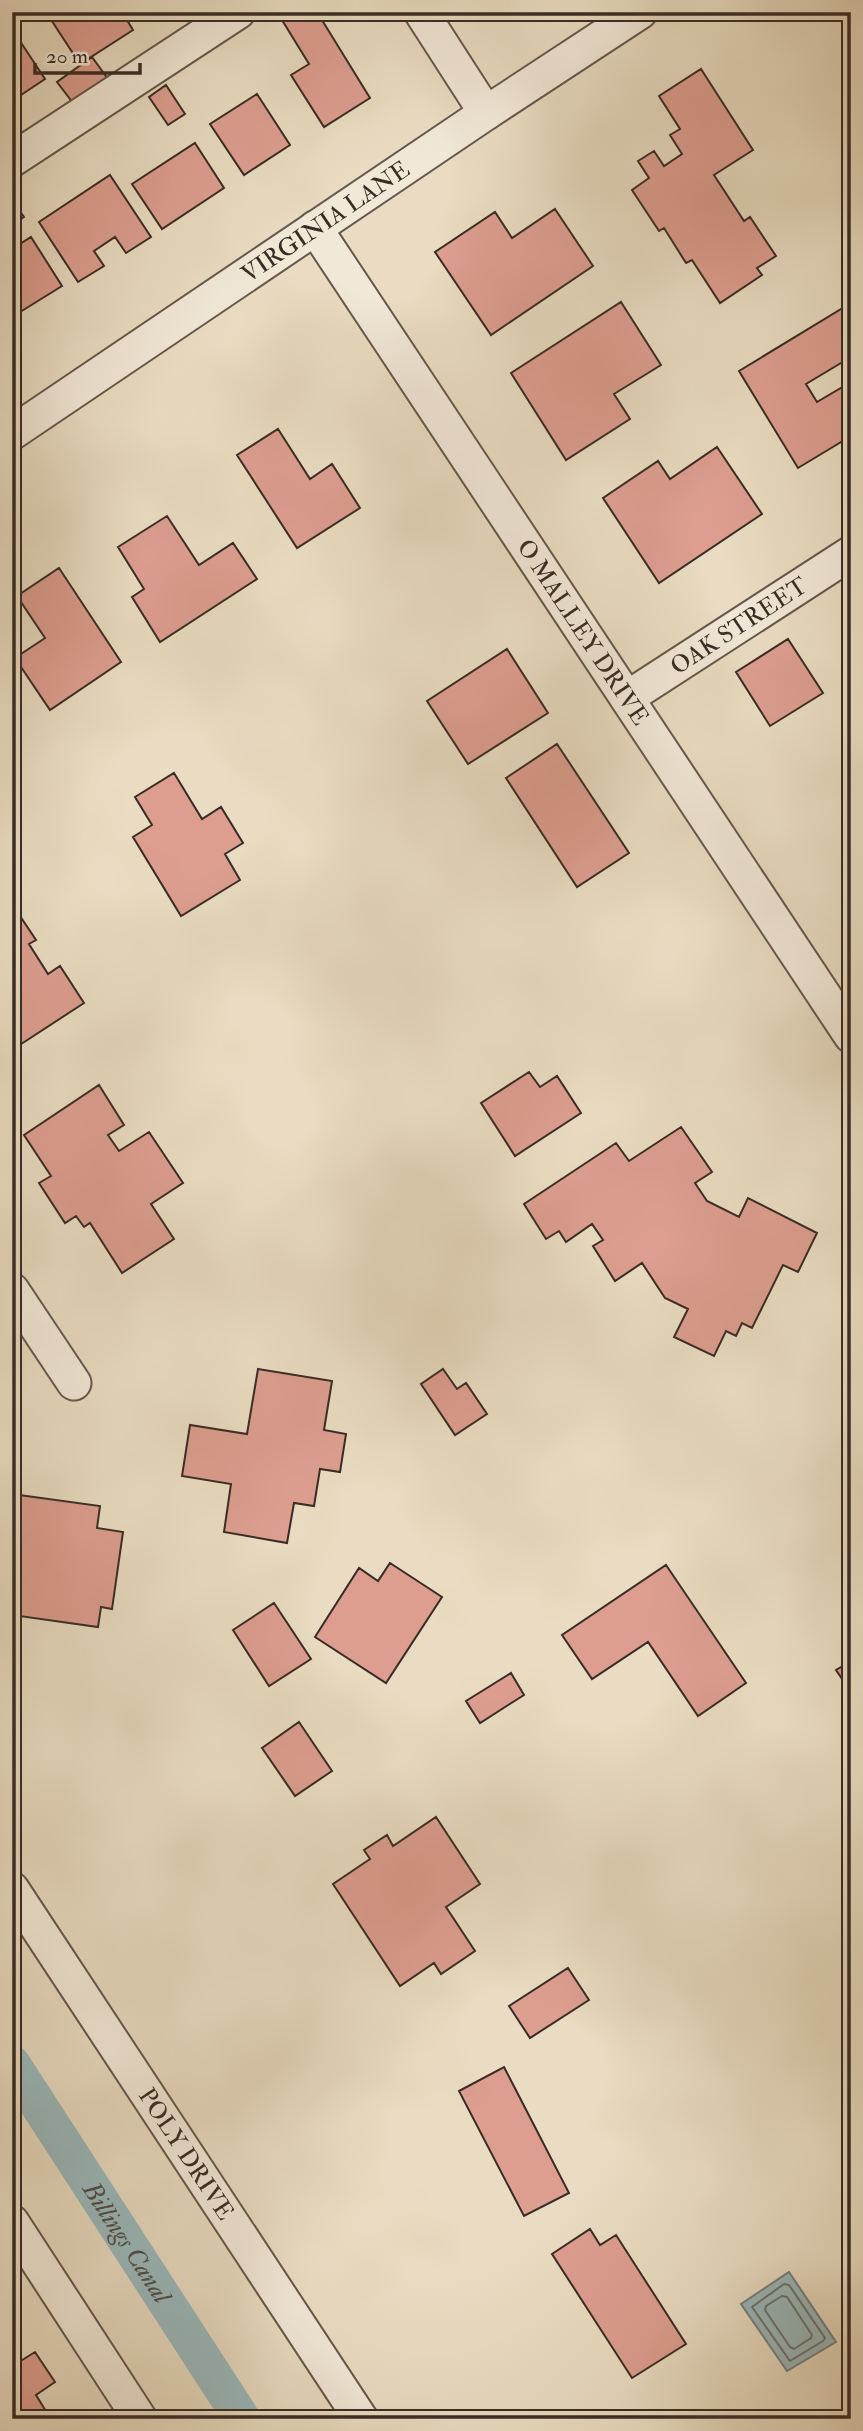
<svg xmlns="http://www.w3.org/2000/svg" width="863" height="2431" font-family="'IM FELL Double Pica',serif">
<rect width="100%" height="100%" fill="#e9dcc2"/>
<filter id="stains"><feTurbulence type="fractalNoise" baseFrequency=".00286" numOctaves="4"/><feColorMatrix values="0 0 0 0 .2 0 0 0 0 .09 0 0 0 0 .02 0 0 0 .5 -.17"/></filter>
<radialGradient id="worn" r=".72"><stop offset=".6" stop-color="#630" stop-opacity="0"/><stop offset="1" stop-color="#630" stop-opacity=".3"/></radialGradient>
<path fill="#9ab9bc" stroke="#738180" stroke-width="2" d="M789,2272L836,2342L787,2371L741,2304Z"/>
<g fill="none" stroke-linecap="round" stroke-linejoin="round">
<path stroke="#6a7270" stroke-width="2" d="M784,2284L789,2285L825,2338L823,2341L790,2361L752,2307Z
M782,2296L787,2297L812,2335L811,2338L794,2349L790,2347L765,2310L766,2306Z"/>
<path stroke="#9ab9bc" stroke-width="37" id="s1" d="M12,2064L242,2419"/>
</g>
<path fill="#dd9e90" stroke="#392c25" stroke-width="2" d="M46,12H122L133,30L80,64Z
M294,12H317L370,98L324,127L291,75L309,64L282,20Z
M12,29L45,79L12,101Z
M92,57L108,79L73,103L57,82Z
M701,69L753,150L714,175L744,221L750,217L776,256L757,268L762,275L720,303L692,260L686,263L664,228L659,231L632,190L649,178L638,161L654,151L664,166L682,154L670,135L680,129L659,96Z
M166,85L185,114L168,125L149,97Z
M257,94L290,145L244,175L210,124Z
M195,143L224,188L162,229L132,184Z
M110,175L151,237L126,253L115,237L94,251L104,266L78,282L39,222Z
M12,200L24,217L12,225Z
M555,209L593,266L491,335L435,252L495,212L512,238Z
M31,237L62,286L12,317V249Z
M621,302L661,365L614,394L630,419L566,460L511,373Z
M851,303V357L806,384L817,402L851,382V436L798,468L739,371Z
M278,429L310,479L332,464L360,508L297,548L237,455Z
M717,447L762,514L659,583L603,498L658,461L670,479Z
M167,516L199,565L233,543L257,579L160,642L132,597L144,589L118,547Z
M59,568L121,662L50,710L15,658L45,638L17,596Z
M788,639L823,693L770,726L736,672Z
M507,649L548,713L468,764L427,701Z
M557,744L629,853L577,887L506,778Z
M174,773L202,819L221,807L243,843L225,854L240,880L181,916L133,837L152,825L135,797Z
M12,904L36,940L29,944L48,974L60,966L84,1003L12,1050Z
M529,1072L540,1087L557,1076L581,1113L515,1156L481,1103Z
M99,1085L124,1125L108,1135L119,1151L149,1132L183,1183L151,1204L174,1239L122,1273L90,1223L84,1227L76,1216L65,1223L39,1183L51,1176L24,1135Z
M681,1127L712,1172L695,1183L707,1201L739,1217L748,1198L817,1233L798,1272L783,1265L752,1328L742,1323L736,1336L726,1331L714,1356L674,1337L688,1309L665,1298L642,1263L615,1281L593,1246L603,1240L592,1224L566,1242L559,1231L546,1239L524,1204L616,1143L629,1161Z
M258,1369L332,1381L324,1430L346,1434L340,1472L320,1469L314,1506L294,1503L287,1543L224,1532L231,1484L182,1476L190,1425L247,1434Z
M443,1369L457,1389L466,1383L487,1414L455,1435L421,1384Z
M12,1494L100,1506L97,1528L123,1532L112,1609L101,1607L98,1627L12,1615Z
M390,1563L442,1597L386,1683L315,1637L359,1568L378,1581Z
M666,1565L746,1683L698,1716L648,1642L592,1679L562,1635Z
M274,1603L311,1659L269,1686L233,1630Z
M851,1661V1692L836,1670Z
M511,1673L524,1695L480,1723L466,1701Z
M299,1722L332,1771L295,1796L262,1748Z
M436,1817L480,1884L446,1907L475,1951L441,1974L434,1963L400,1986L333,1884L370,1859L364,1850L387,1835L393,1846Z
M568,1968L589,2000L530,2038L509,2006Z
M504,2067L569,2193L524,2216L459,2091Z
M590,2229L600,2245L616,2235L686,2344L632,2378L552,2254Z
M12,2351L19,2362L35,2352L55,2382L36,2395L47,2413L39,2419H12Z"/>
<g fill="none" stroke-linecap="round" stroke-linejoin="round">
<g stroke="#65584c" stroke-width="37">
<g id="minor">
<path d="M421,12L486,113"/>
<path d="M12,160L238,12"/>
<path id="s2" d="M315,228L851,1036"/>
<path id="s3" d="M12,433L486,113L640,12"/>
<path id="s4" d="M627,698L851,553"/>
<path d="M12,1290L74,1383"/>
<path id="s5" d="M12,1889L361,2419"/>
<path d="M12,2222L140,2419"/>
</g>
</g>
<use href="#minor" stroke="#f1e8d7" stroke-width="33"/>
</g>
<g text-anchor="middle" stroke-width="6" stroke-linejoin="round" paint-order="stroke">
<g font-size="24" fill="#392c25" stroke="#f1e8d7">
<text dy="8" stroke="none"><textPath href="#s3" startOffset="378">VIRGINIA LANE</textPath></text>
<text dy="8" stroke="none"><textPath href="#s4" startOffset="133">OAK STREET</textPath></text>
<text dy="8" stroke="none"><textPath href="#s2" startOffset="485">O MALLEY DRIVE</textPath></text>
<text dy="8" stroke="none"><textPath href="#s5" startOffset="317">POLY DRIVE</textPath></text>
</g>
<g font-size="26" font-style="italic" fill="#514f4b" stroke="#f1e8d7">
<text dy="9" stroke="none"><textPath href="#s1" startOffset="212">Billings Canal</textPath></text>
</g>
</g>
<rect width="863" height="2431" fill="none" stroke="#e9dcc2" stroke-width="42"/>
<rect x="14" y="14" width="835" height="2403" fill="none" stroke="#392c25" stroke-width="3.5"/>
<rect x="21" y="21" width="821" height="2389" fill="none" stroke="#392c25" stroke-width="2"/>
<path d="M35 63v10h105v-10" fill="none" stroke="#392c25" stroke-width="3.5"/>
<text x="46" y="63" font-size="21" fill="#392c25" stroke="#f1e8d7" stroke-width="5" paint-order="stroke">20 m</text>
<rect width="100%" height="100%" filter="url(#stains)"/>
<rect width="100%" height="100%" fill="url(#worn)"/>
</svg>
